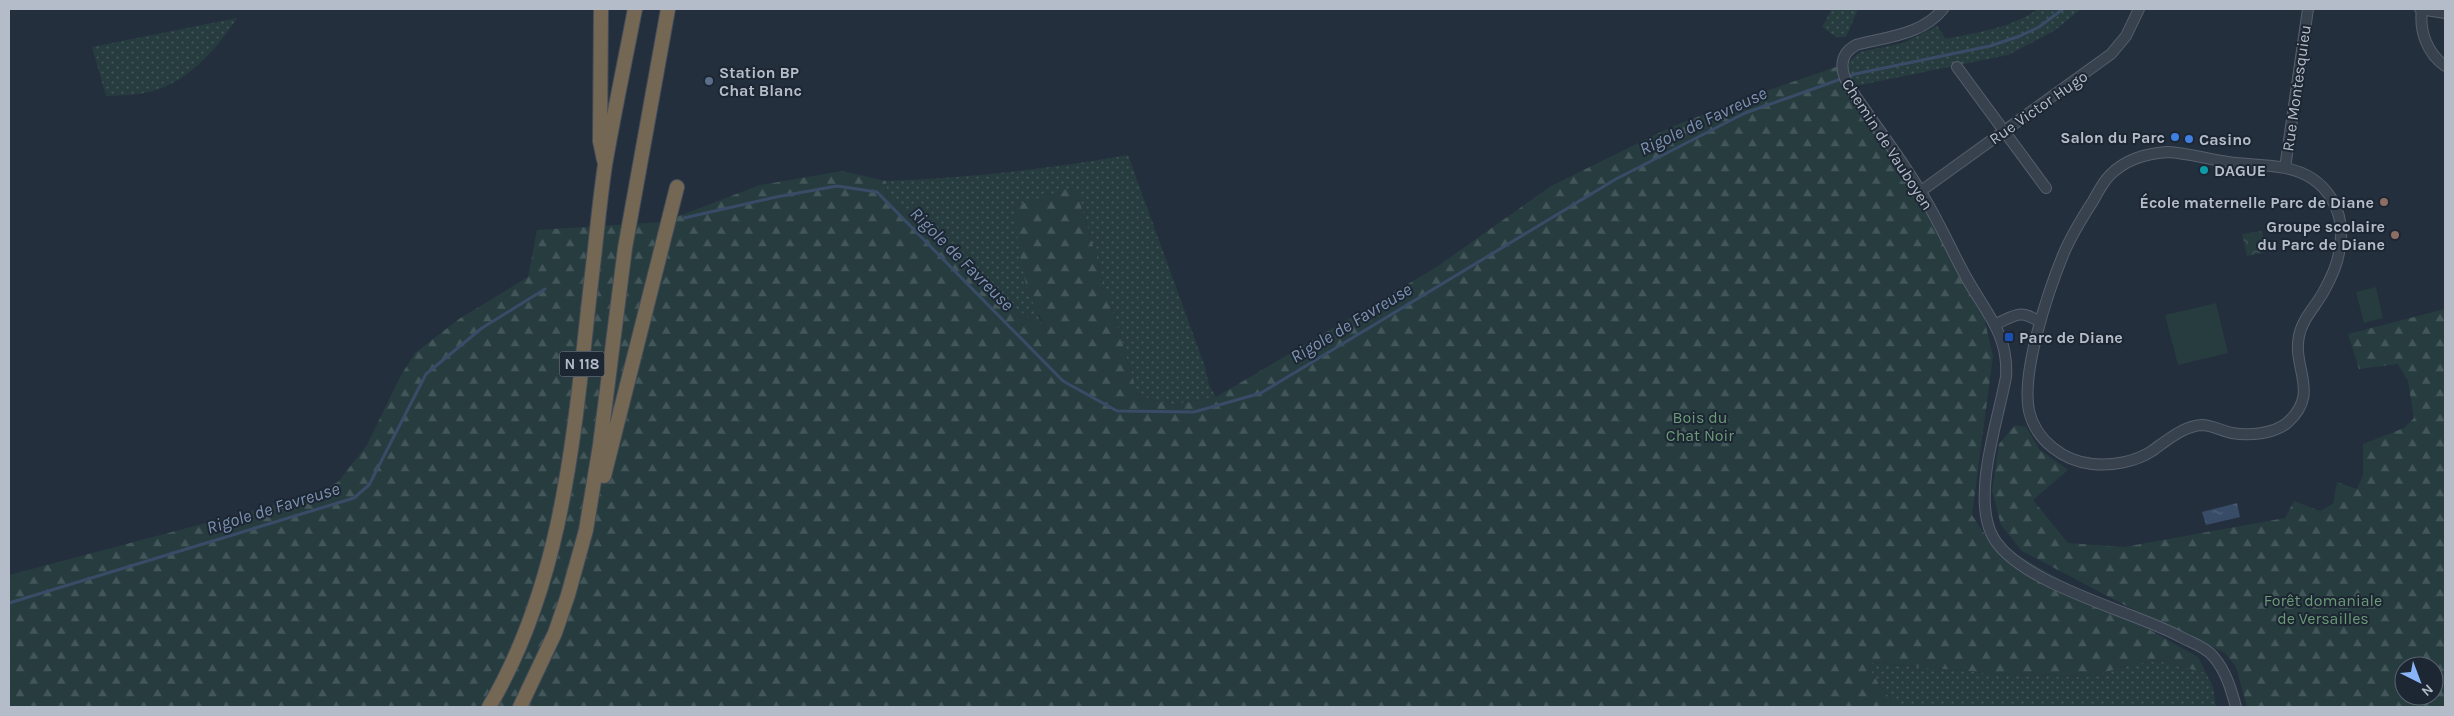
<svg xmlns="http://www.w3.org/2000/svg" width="2454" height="716" font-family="Karla,sans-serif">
<defs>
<pattern id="grass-dots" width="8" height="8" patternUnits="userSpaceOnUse" patternTransform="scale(1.25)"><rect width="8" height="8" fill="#263c3f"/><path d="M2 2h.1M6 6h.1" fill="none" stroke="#435659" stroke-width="1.8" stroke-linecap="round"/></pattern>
<pattern id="forest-firs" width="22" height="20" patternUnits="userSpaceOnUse" patternTransform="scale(1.25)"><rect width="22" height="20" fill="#263c3f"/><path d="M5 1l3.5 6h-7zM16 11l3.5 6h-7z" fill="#435659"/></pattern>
<pattern id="park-crowns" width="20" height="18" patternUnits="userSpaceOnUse" patternTransform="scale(1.25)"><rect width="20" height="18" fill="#263c3f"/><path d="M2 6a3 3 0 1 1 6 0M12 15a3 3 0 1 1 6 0" fill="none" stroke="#435659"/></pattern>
<pattern id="water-ripples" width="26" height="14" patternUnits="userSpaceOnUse" patternTransform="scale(1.25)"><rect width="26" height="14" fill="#394c67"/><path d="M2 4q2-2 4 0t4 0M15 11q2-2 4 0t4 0" fill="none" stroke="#53647b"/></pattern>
</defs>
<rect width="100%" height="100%" fill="#242f3e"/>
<path fill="url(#grass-dots)" d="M1832,9H1858L1846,37H1836L1822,27Z
M2038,9H2081L2054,31L2008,55L1855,86C1847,79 1846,71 1847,61H1850L1860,52L1903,43L1937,26L1946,39C1978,32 2011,28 2038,9Z
M237,18C217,49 184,87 144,93C132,96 118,95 106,96L92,47Z
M1128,155L1205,367L1209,385L1216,397L1170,405L1138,395L1075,186L1038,316L1048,332L973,277L888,197L886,181C968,178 1048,169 1128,155Z
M2159,661L2206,673L2213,687L2216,707H1897L1880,686L1865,662L2010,675L2090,677L2132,664Z"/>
<path fill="url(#forest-firs)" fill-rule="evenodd" d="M1839,66L1910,174L1980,301L1993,356L1972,515L1987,538L2198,657L2206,673L2159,661L2132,664L2090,677L2010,675L1866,662L1880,686L1897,707H9V575L312,495L338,482L367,445L400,377L415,353L459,319L528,277L537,230L663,222L760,185L842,171L886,181L888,197L973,277L1047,331C1041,317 1032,304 1027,288C1020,262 1016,233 1015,206L1075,186L1138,395L1170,405L1216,397L1435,268L1551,186L1671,127L1757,94Z
M2445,309V707H2247L2236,667L2225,653L2134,610L2022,551L2001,525L1992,491L1999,444L2015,425L2026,427L2040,450L2068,470L2033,500L2068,543L2124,547L2285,518L2294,501L2320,511L2333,504L2337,482L2357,489L2363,475V444L2404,428L2414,418L2408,381L2398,364L2359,369L2348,334ZM2404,666H2434V696H2404Z"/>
<path fill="url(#park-crowns)" d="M2262,231L2266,252L2247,256L2242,234Z"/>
<path fill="#263c3f" d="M2376,287L2383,318L2364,323L2356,292Z
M2216,303L2228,353L2178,365L2165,315Z"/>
<path fill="url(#water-ripples)" d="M2237,503L2240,517L2206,525L2202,512Z"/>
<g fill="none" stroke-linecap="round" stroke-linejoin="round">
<path stroke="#394c67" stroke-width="3" d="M684,218L776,197L837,186L877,192L1063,381L1117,411L1194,412L1261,393L1616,179L1745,113L1855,74L1990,46L2020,36L2039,27L2063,9
M9,603L354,498L369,485L426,374L482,328L545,289"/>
<g stroke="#565f6c" stroke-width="12">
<path id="minor" d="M1943,9C1922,35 1886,37 1856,45C1836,56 1841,75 1852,91C1874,124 1899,155 1919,189C1937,217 1950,248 1966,277C1985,312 2009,334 2006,377C1998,420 1973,492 1991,533C2013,583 2134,611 2181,637C2192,643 2204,646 2213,656C2226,671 2231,689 2236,707
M2420,9L2445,13
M2422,9C2419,31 2427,53 2445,66
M1957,67L2046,188
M2167,152C2188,153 2207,159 2228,162C2247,165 2266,164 2285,168C2327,176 2348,212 2339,253C2337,265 2330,280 2324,291C2316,306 2302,319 2299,336C2292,369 2321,393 2287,423C2273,434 2249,436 2232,433C2222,431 2212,425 2202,425C2183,426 2166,441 2152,451C2135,462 2112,466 2092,464C2064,461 2036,441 2029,411C2021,372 2048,292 2063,255C2071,236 2082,218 2093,201C2098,192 2103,182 2110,175C2126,159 2145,154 2167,152Z
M2285,168L2308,9
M1921,191L2111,54L2126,36L2139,9
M1996,324C2016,315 2020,309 2040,322"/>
</g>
<g stroke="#434c59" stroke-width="16">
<path id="highway" d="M601,9L600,141L604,160
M604,476L677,187
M489,707C568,573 575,416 593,266C597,232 600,198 605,165C614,113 625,61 635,9
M520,707L555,633L568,595L586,530L600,445L625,248L668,9"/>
</g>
<use href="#minor" stroke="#38414e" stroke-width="10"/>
<use href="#highway" stroke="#746855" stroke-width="14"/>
</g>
<circle fill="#5c6f8a" stroke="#1d2633" stroke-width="2" cx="709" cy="81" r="5"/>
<g fill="#3f7fe0" stroke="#1d2633" stroke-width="2">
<circle cx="2175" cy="137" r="5"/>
<circle cx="2189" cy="139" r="5"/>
</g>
<circle fill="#0f9aa8" stroke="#1d2633" stroke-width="2" cx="2204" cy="170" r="5"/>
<g fill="#8d6e63" stroke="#1d2633" stroke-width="2">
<circle cx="2384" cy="202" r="5"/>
<circle cx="2395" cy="235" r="5"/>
</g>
<rect fill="#1a4fb4" stroke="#1d2633" stroke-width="2" x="2004" y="332" width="10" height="10" rx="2.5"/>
<g text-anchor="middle" stroke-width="4" stroke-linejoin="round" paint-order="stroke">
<rect fill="#1d2633" stroke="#878f9c" stroke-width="1" x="559.5" y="351.5" width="45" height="25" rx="4"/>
<g font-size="15" font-weight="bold" fill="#b4bcc9">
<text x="582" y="369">N 118</text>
</g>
<g font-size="16" font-weight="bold" fill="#b4bcc9" stroke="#1d2633" text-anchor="start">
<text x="719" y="78">Station BP<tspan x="719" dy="18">Chat Blanc</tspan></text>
<text x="2165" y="143" text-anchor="end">Salon du Parc</text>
<text x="2199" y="145">Casino</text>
<text x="2214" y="176">DAGUE</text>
<text x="2374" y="208" text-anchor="end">École maternelle Parc de Diane</text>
<text x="2385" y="232" text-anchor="end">Groupe scolaire<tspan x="2385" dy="18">du Parc de Diane</tspan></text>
<text x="2019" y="343">Parc de Diane</text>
</g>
<g font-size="16" fill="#b4bcc9" stroke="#1d2633">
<text transform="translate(2296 88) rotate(-82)" y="6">Rue Montesquieu</text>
<text transform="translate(2038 107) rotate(-35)" y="6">Rue Victor Hugo</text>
<text transform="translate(1888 144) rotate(57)" y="6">Chemin de Vauboyen</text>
</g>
<g font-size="16" fill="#6b9a76" stroke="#1d2633">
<text x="1700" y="423">Bois du<tspan x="1700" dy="18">Chat Noir</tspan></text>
<text x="2323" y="606">Forêt domaniale<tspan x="2323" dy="18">de Versailles</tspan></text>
</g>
<g font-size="18" font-style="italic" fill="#7c92b1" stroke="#1d2633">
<text transform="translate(1703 121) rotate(-25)" y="6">Rigole de Favreuse</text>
<text transform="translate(962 259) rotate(45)" y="6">Rigole de Favreuse</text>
<text transform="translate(1351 323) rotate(-31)" y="6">Rigole de Favreuse</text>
<text transform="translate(273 508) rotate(-17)" y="6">Rigole de Favreuse</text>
</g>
</g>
<rect width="2454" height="716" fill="none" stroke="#b4bcc9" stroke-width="20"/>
<g transform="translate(2419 681) rotate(138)"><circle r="24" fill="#1d2633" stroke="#59626f"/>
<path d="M0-4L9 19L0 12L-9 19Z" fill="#8ab4f8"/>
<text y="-8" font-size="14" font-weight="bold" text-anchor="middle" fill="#b4bcc9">N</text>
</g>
</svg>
